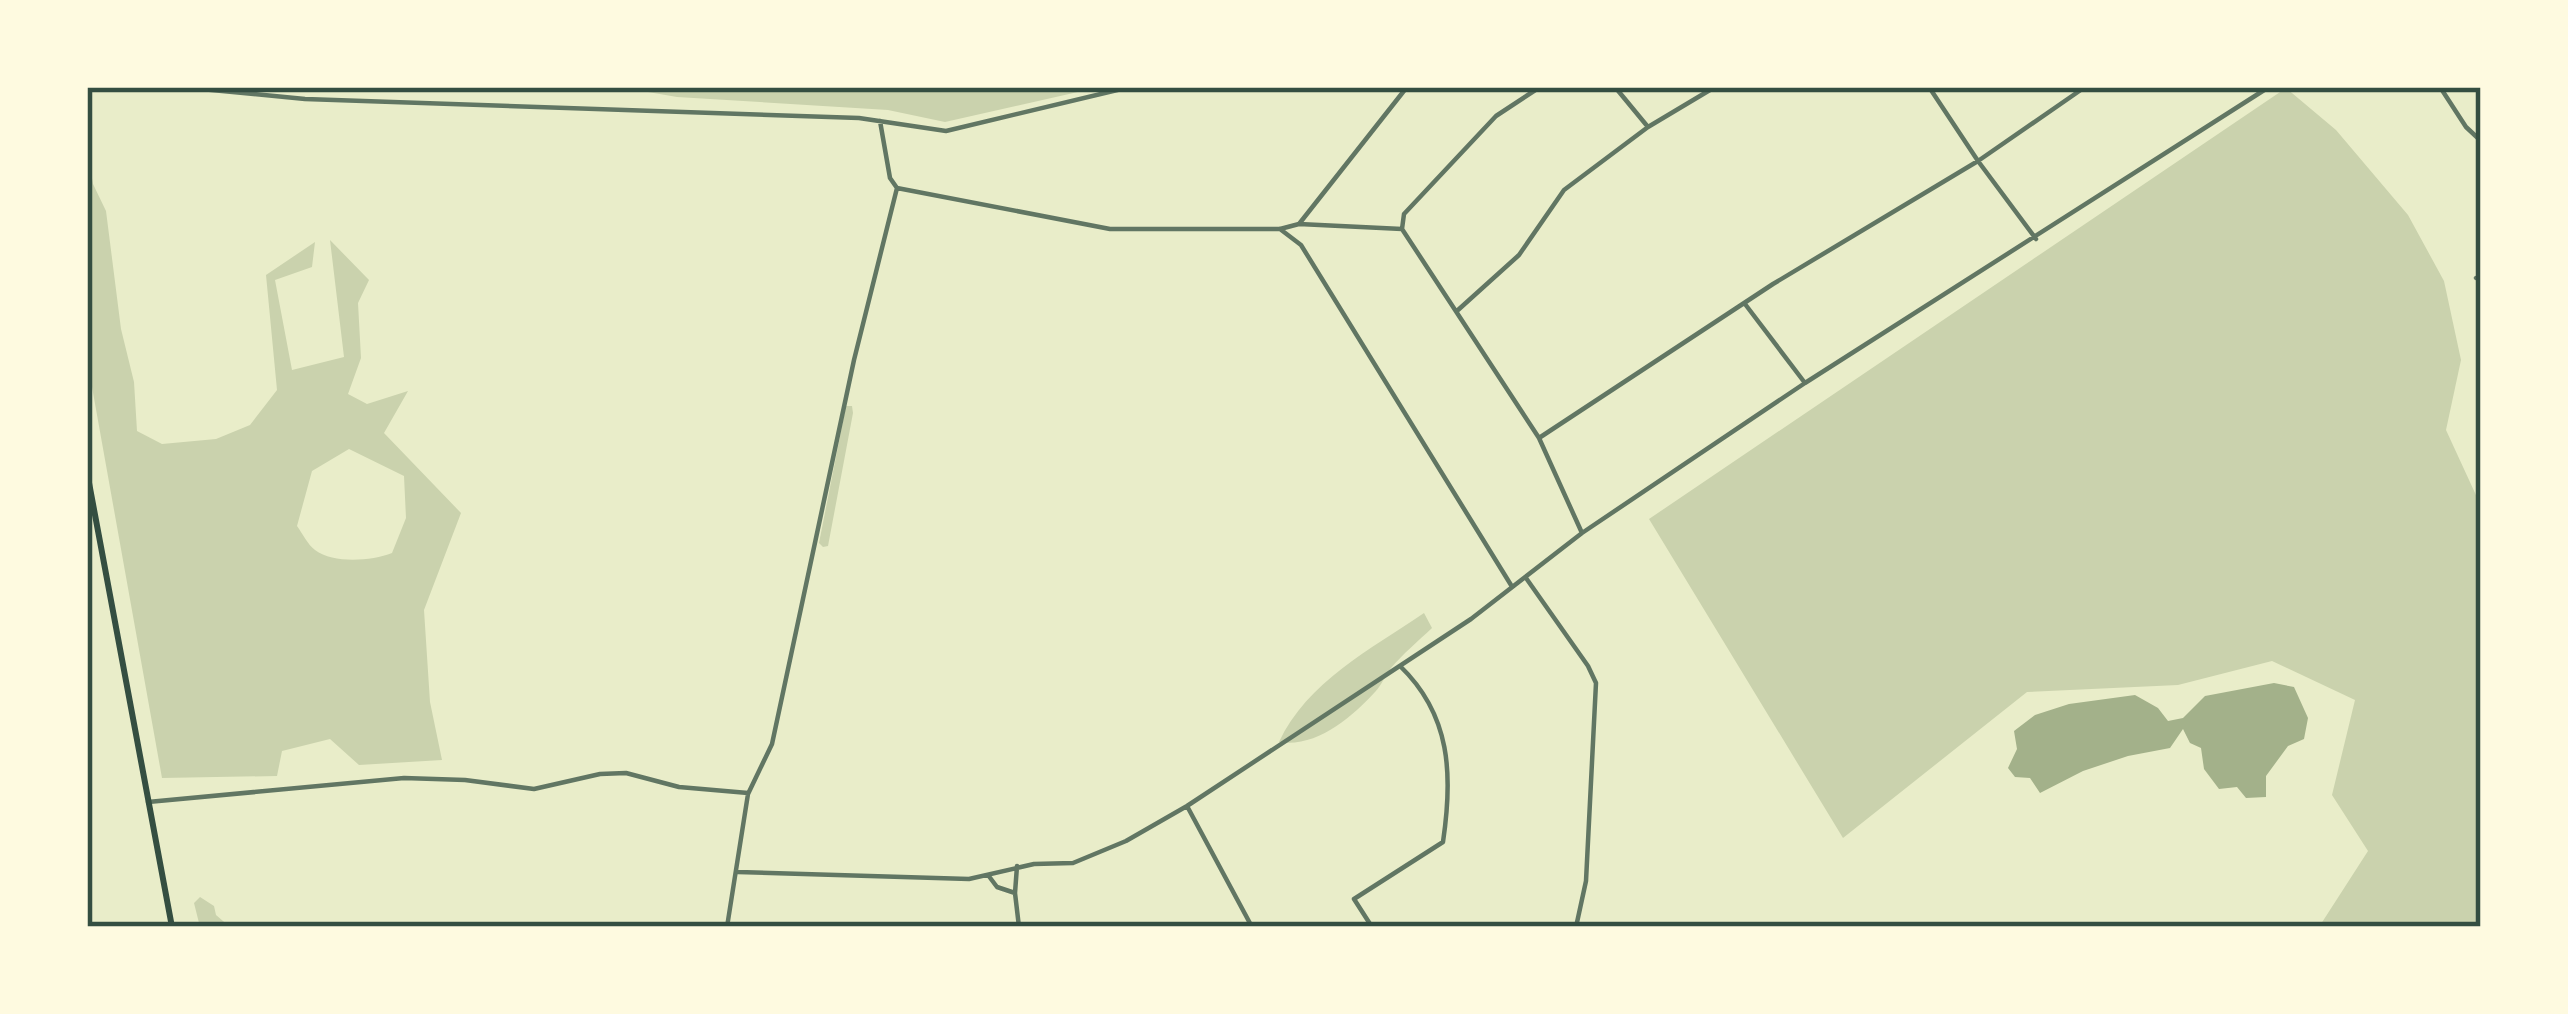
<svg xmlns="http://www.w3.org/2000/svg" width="2568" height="1014" font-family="'Exo 2',sans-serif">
<rect width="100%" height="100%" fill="#e9edc9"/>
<path fill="#cad2ad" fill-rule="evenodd" d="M619,87H1100L945,122L888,110L677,97Z
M2286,88L2336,130L2408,215L2444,281L2461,360L2446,430L2481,506V927H2319L2368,851L2332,795L2355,700L2272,661L2178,685L2027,692L1843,838L1649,519Z
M87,149L93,184L106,211L121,329L134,382L137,431L162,444L216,439L250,425L277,390L266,275L315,242L312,267L275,280L292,370L344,357L330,240L369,280L358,303L361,358L348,394L367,404L408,391L384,433L461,513L424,610L430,702L442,760L359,765L330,739L282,751L277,776L162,778L87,359ZM349,449L404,476L406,518L392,553C371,561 334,564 315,550C308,545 302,533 297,526L312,471Z
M846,406H852L853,413L828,546L823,547L819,543Z
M1424,613L1432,628C1418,641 1403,654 1391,668C1385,675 1382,685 1375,692C1351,718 1316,748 1279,742C1307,682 1371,649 1424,613Z
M200,897L214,906L216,915L230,927H200L194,903Z"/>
<path fill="#a3b18a" d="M2274,683L2294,687L2308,718L2304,739L2288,746L2266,776V797L2246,798L2237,787L2219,789L2204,769L2201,748L2190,743L2183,729L2170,748L2128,756L2083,771L2040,793L2030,778L2015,777L2008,768L2017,749L2014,731L2035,715L2069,704L2135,695L2158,708L2168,721L2183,718L2205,696Z"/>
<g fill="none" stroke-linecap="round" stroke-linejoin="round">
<path stroke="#617663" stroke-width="4.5" d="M180,87L305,99L859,118L946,131L1130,87
M1615,87L1648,127
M1929,87L1978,161L2036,239
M2440,87L2466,127L2481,141
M897,188L1110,229H1280L1299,224L1402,229L1539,438L1582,533
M1299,224L1407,87
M1280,229L1301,245L1511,585
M1402,229L1404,214L1496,116L1540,87
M2476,278L2481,276
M1745,304L1805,383
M1458,310L1519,255L1564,190L1648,127L1715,87
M1539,438L1773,284L1978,161L2085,87
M1526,578L1588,666L1596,683L1586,881L1576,927
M148,802L404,778L465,780L534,789L600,774L626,773L679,787L748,793
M1187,806L1252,927
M1017,866L1015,893L1019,927
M738,872L969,879L1034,864L1073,863L1126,841L1187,806L1471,619L1582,533L1805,383L2269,87
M988,875L997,887L1015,893
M727,927L748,794L772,744L854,360L897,188L890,178L880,121
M1372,927L1354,899L1443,842C1453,775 1451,715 1400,666"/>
<path stroke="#344e41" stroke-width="6" d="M87,472L172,927"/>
</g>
<rect width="2568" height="1014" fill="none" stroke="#fefae0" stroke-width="180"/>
<rect x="90" y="90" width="2388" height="834" fill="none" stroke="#344e41" stroke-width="4.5"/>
</svg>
